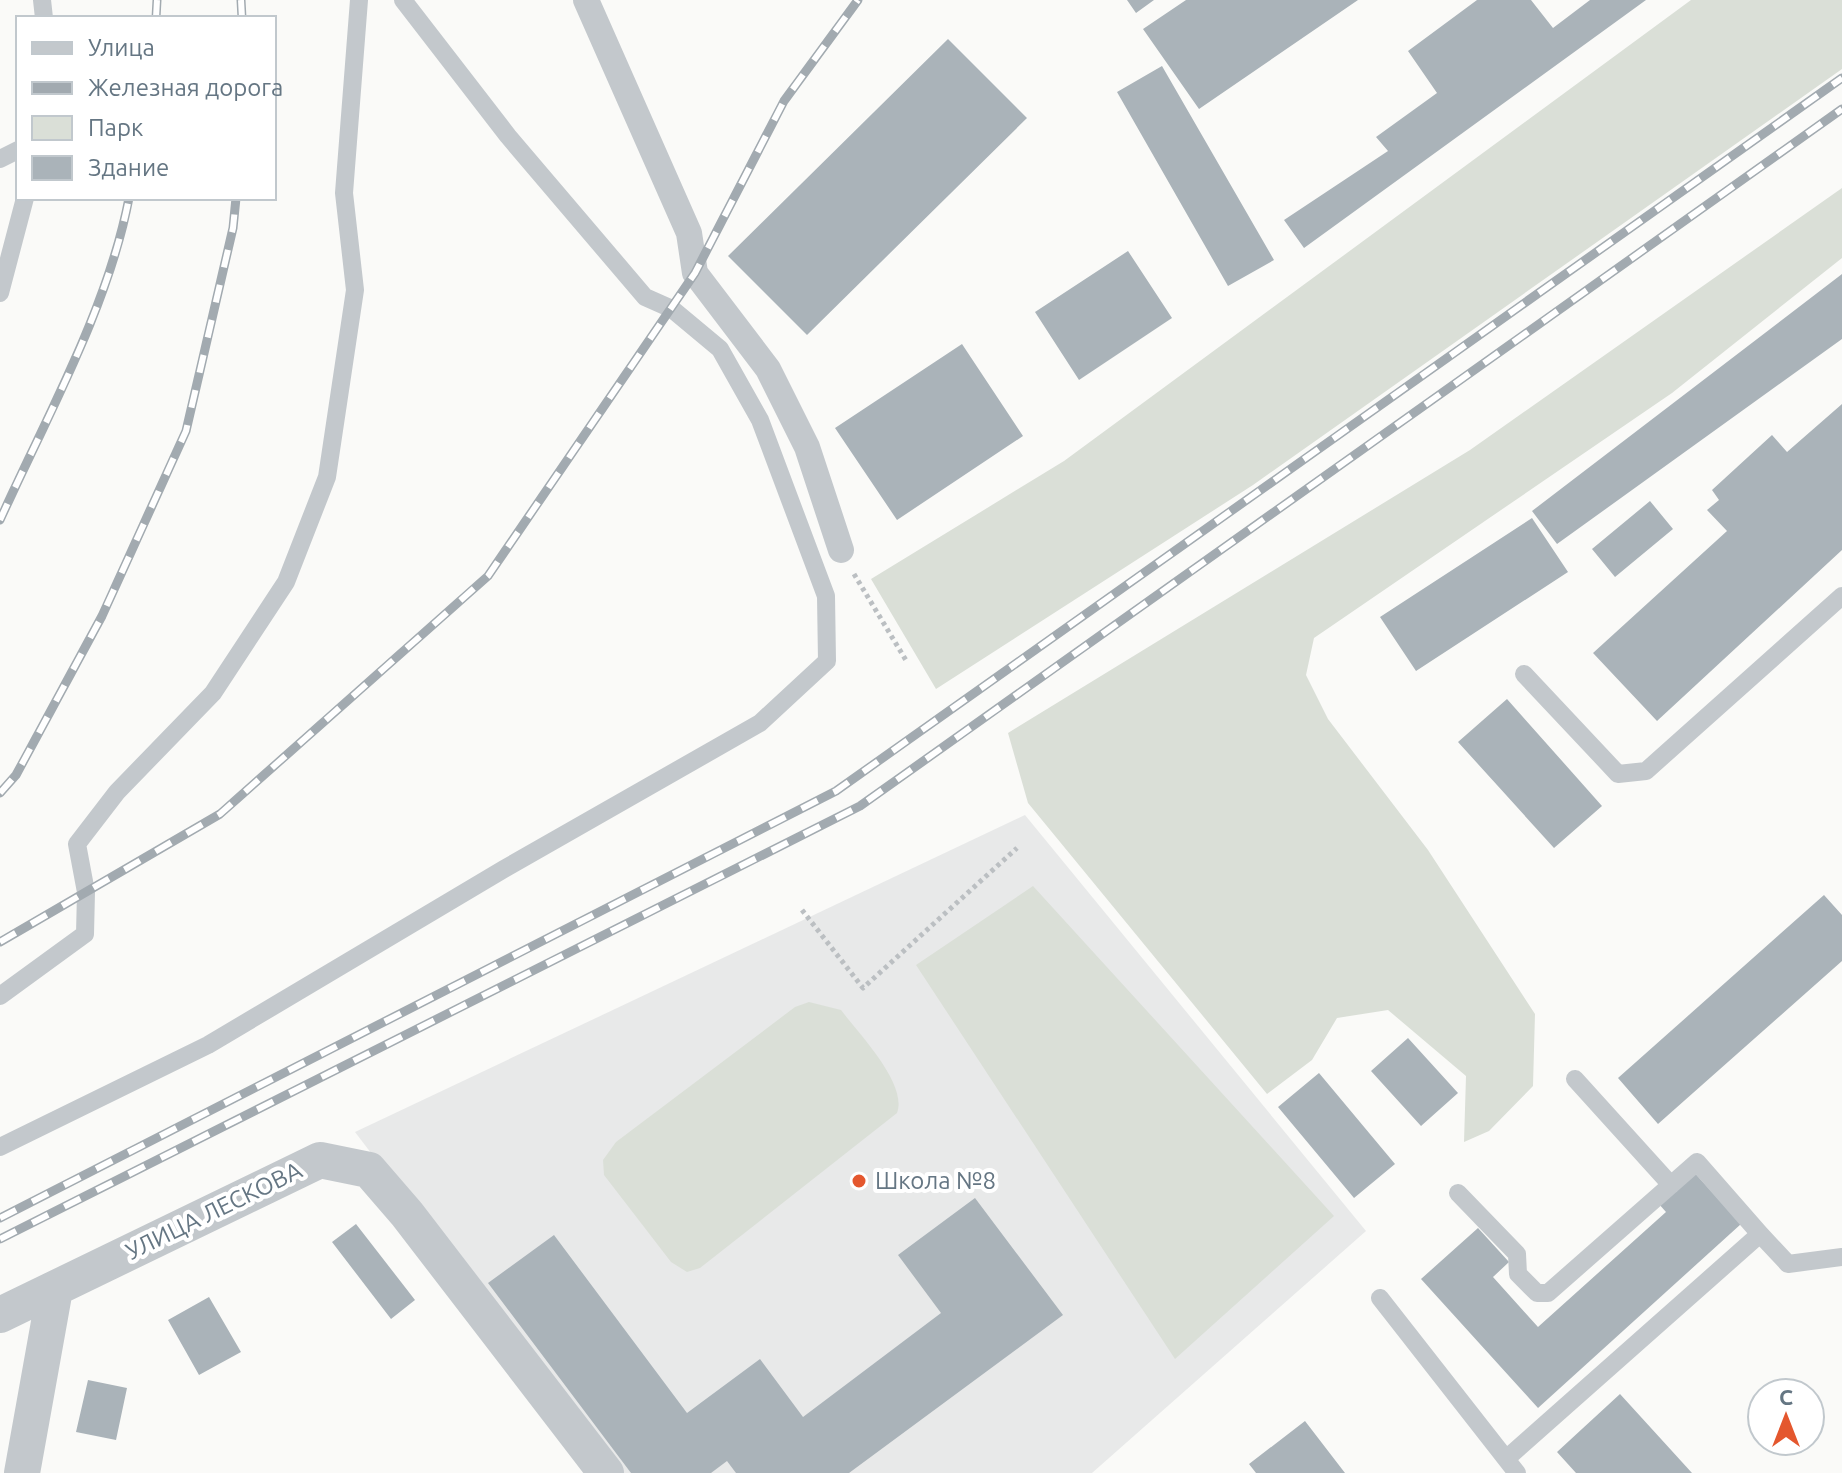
<svg xmlns="http://www.w3.org/2000/svg" width="1842" height="1473" font-family="Ubuntu,sans-serif">
<rect width="100%" height="100%" fill="#fafaf8"/>
<path fill="#e8e9e9" d="M1025,815L1366,1231L1092,1473H615L355,1132Z"/>
<path fill="#dadfd7" d="M1691,0H1842V69L1253,485L936,689L871,579L1064,461Z
M1842,188V258L1672,393L1314,638L1306,675L1328,719L1428,850L1535,1014L1533,1086L1489,1131L1464,1142L1466,1076L1388,1010L1337,1018L1312,1060L1267,1094L1028,803L1008,733L1470,450Z
M1033,886L1334,1216L1175,1359L916,965Z
M809,1002L841,1010C859,1034 908,1084 897,1113L700,1268L687,1272L671,1262L604,1175L603,1160L616,1142L795,1007Z"/>
<path fill="#aab3b9" d="M1127,0H1154L1136,13Z
M1186,0H1358L1199,109L1143,29Z
M1477,0H1531L1553,28L1590,0H1646L1304,248L1284,220L1388,151L1376,137L1437,93L1408,51Z
M948,39L1027,118L807,335L728,256Z
M1162,66L1274,260L1228,286L1117,92Z
M1128,251L1172,318L1079,380L1035,312Z
M1842,274V339L1557,544L1532,511Z
M962,344L1023,436L897,520L835,428Z
M1842,404V550L1657,721L1593,653L1727,531L1707,510L1719,500L1712,490L1772,435L1787,452Z
M1650,501L1673,529L1615,577L1592,549Z
M1532,518L1568,572L1416,671L1380,617Z
M1507,699L1602,806L1554,848L1458,742Z
M1824,895L1842,915V961L1658,1124L1618,1078Z
M1408,1038L1458,1093L1421,1126L1371,1071Z
M1319,1073L1395,1164L1354,1198L1278,1107Z
M1693,1171L1741,1224L1538,1408L1421,1279L1478,1228L1509,1262L1493,1277L1538,1327L1666,1212L1658,1203Z
M975,1198L1063,1315L849,1473H736L727,1461L711,1473H631L488,1283L554,1235L687,1413L760,1359L803,1417L941,1313L898,1255Z
M356,1224L415,1300L391,1319L332,1242Z
M209,1297L241,1352L199,1375L168,1320Z
M88,1380L127,1388L116,1440L76,1432Z
M1620,1394L1692,1473H1576L1557,1452Z
M1305,1421L1345,1473H1256L1249,1464Z"/>
<g fill="none" stroke-linecap="round" stroke-linejoin="round">
<path stroke="#bbbfc2" stroke-width="5" stroke-dasharray="4 4" stroke-linecap="butt" d="M854,574L907,662
M802,910L863,988L1017,848"/>
<path stroke="#c3c8cc" stroke-width="18" d="M42,0L44,18
M0,159L18,150
M0,293L25,198
M1524,674L1618,774L1646,771L1842,596
M0,996L85,934L86,892L77,844L117,792L213,693L286,582L327,477L355,290L344,193L359,0
M1575,1079L1671,1185
M0,1147L208,1045L504,869L760,723L827,661L826,596L760,420L720,349L672,309L645,297L508,136L403,0
M1458,1193L1517,1254L1518,1274L1537,1293H1548L1697,1162L1760,1234L1506,1459
M1760,1234L1788,1264L1842,1257
M1380,1298L1517,1473"/>
<path stroke="#c3c8cc" stroke-width="26" d="M586,0L689,233L695,273L768,369L807,447L841,550"/>
<path stroke="#c3c8cc" stroke-width="36" d="M0,1315L320,1160L369,1170L407,1214L606,1473
M22,1473L55,1289"/>
<g stroke="#a2aab0" stroke-width="9">
<path id="rail" d="M241,0L242,18
M156,18L157,0
M0,520C46,418 108,308 129,198
M0,793L16,775L102,616L186,431L233,228L236,198
M0,942L220,814L488,576L695,273L784,101L858,0
M0,1218L836,791L1842,78
M0,1239L860,806L1842,109"/>
</g>
<use href="#rail" stroke="#fff" stroke-width="6" stroke-dasharray="18" stroke-linecap="butt"/>
</g>
<circle fill="#e4572e" stroke="#fff" stroke-width="3" cx="859" cy="1181" r="8"/>
<g text-anchor="middle" stroke-width="8" stroke-linejoin="round" paint-order="stroke">
<g font-size="24" fill="#657683" stroke="#fff" text-anchor="start">
<text x="875" y="1189">Школа №8</text>
</g>
<g font-size="24" fill="#657683" stroke="#fff">
<text transform="translate(214 1211) rotate(-26)" y="8">УЛИЦА ЛЕСКОВА</text>
</g>
</g>
<rect x="16" y="16" width="260" height="184" fill="#ffffff" stroke="#c1c8cd" stroke-width="2"/>
<rect x="32" y="42" width="40" height="12" fill="#c3c8cc" stroke="#c1c8cd" stroke-width="2"/>
<text x="88" y="56" font-size="24" fill="#657683">Улица</text>
<rect x="32" y="82" width="40" height="12" fill="#a2aab0" stroke="#c1c8cd" stroke-width="2"/>
<text x="88" y="96" font-size="24" fill="#657683">Железная дорога</text>
<rect x="32" y="116" width="40" height="24" fill="#dadfd7" stroke="#c1c8cd" stroke-width="2"/>
<text x="88" y="136" font-size="24" fill="#657683">Парк</text>
<rect x="32" y="156" width="40" height="24" fill="#aab3b9" stroke="#c1c8cd" stroke-width="2"/>
<text x="88" y="176" font-size="24" fill="#657683">Здание</text>
<g transform="translate(1786 1417)"><circle r="38" fill="#ffffff" stroke="#c1c8cd" stroke-width="2"/>
<path d="M0-6L14 30L0 20L-14 30Z" fill="#e4572e"/>
<text y="-12" font-size="22" font-weight="bold" text-anchor="middle" fill="#657683">С</text>
</g>
</svg>
